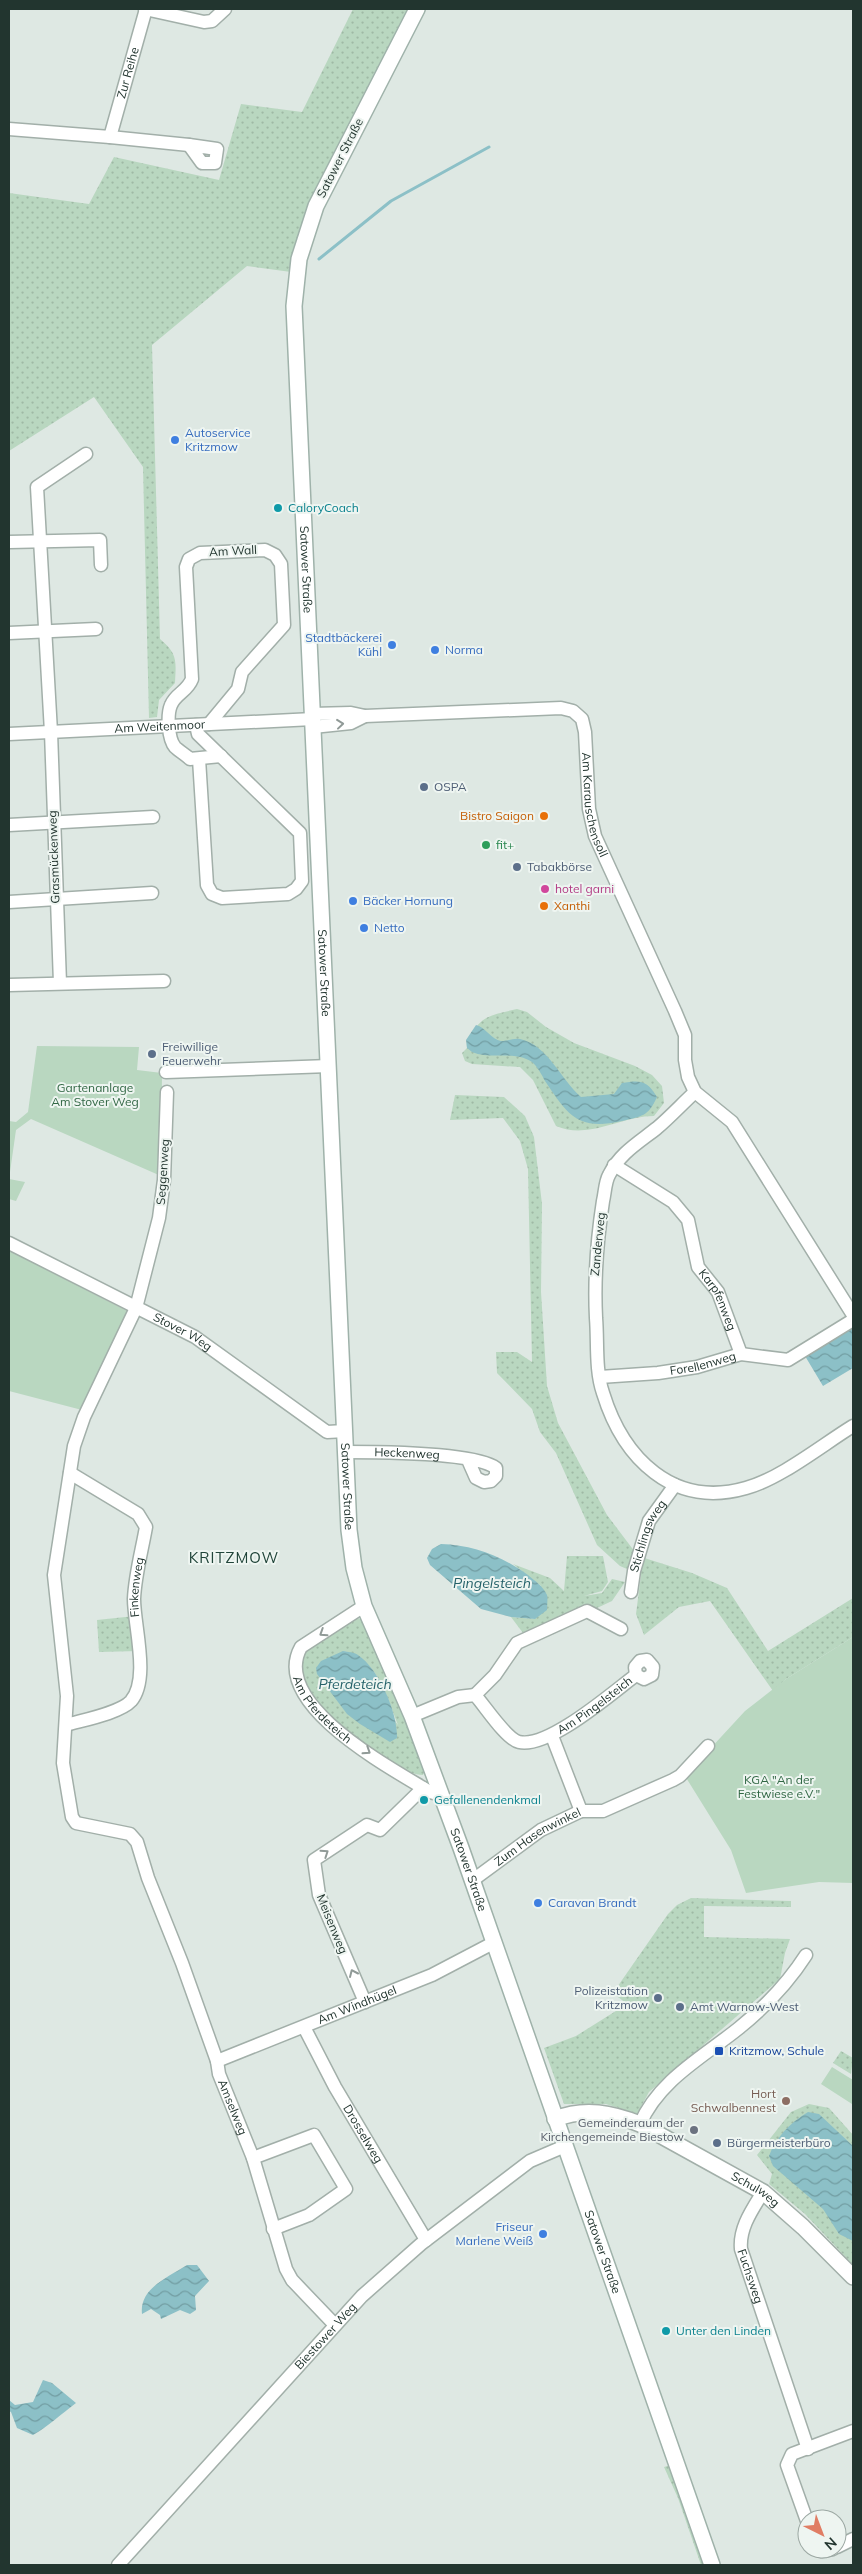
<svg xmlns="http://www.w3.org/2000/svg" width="862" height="2574" font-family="Mulish,sans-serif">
<defs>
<pattern id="grass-dots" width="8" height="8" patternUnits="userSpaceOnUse" patternTransform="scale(1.25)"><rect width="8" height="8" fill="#b9d7c0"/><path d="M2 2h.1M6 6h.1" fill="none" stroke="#9fb9a5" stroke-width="1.8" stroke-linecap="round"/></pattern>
<pattern id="water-waves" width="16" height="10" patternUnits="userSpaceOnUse" patternTransform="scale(1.25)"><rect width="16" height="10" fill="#8cc0c7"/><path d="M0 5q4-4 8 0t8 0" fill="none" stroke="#729da2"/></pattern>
</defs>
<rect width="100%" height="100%" fill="#dee8e3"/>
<path fill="url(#grass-dots)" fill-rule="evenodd" d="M353,9H410L313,199L291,272L247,266L152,345L160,639C178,654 176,661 175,683L159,700L157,717L149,718L143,467L94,397L9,451V193L89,204L114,157L219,180L241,104L302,112Z
M517,1009L527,1012L546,1027L574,1043L635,1066L652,1075L662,1086L664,1103L654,1116C621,1116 589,1140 556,1126L533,1080L520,1067L472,1064L465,1061L462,1053L467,1048C466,1039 469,1040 473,1033C482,1014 497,1014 517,1009Z
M455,1095L504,1097L525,1116L534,1137L542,1204L541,1292L547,1386L558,1423L607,1515L638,1556L692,1573L727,1588L768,1651L853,1598V1637L786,1679L773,1691L710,1601L679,1607L644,1635L636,1614L641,1575L620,1566L597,1545L556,1453L540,1432L532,1409L497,1373L496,1352H517L532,1362L528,1169L520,1141L503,1118L450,1120Z
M567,1556H603L608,1582L602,1591L584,1596L602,1593L612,1579L625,1582L612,1601L597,1608L581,1609L532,1631L523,1633L511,1617L535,1619L541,1586L513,1564L550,1578L564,1591Z
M135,1616L139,1651L99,1652L97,1620Z
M355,1618L361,1619C386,1667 406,1719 425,1771L423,1775C392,1774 318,1714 304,1687C298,1674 301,1662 305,1650ZM343,1651C378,1659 386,1695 398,1725Z
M691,1898L791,1901V1907L704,1906V1937L790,1939L785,1953L780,1979L649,2092L637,2114L606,2104H564L544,2048L576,2036L627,2004L613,1993L668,1914L677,1905Z
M841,2051L853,2058L851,2074L833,2063Z
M809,2104L829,2108L853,2135V2265L805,2214L769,2184L772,2174L757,2155L791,2112Z
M671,2465L707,2565H701L678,2498L664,2467Z"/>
<path fill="#b9d7c0" d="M37,1046L139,1047L137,1070L162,1073L161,1176L31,1119L16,1130L9,1179L25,1182L16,1201L9,1199V1121L16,1122L28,1112Z
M9,1250L127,1311L82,1410L9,1391Z
M853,1637V1883L819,1882L746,1893L731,1850L685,1776L745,1711L786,1679Z
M832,2067L853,2080L852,2104L821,2084Z"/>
<path fill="url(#water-waves)" d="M476,1025C484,1026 492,1040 501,1041C508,1041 513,1038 520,1039C548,1045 561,1080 581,1097L614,1094L622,1083C640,1080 647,1080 657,1097C648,1117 642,1116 622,1121C577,1131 568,1115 545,1081C542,1075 537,1066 532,1062C513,1050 491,1060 472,1052L467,1048L466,1040Z
M853,1327V1368L823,1386L805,1356Z
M441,1544C473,1545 502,1556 528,1575C535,1581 543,1586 547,1595C548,1599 547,1605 547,1610L535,1619L511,1617L481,1609L430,1565L427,1558L432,1549Z
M343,1651C348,1652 354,1652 358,1655C379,1669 398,1713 397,1738L390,1742L360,1724L347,1714L317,1674L316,1668L321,1661Z
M808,2112L819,2114L853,2146V2241L839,2234L823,2209L773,2166L769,2156C776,2137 790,2123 808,2112Z
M187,2265H197L209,2281L195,2296L196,2310L190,2314L180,2310L161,2319L160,2315L151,2309L142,2314C139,2288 169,2277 187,2265Z
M43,2380L52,2383L76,2403C61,2414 49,2426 33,2435L17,2428L11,2412L9,2411V2400L15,2405L33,2402Z"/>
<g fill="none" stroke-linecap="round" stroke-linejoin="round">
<path stroke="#8cc0c7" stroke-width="3" d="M319,259L391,201L489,147"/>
<g stroke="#a2afa9" stroke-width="15">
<g id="minor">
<path d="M145,9L204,22L212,21L225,9"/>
<path id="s1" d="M9,129L110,137L146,9"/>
<path d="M110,137L189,145"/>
<path d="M189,145L217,149L215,163H202Z"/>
<path d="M9,542L100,540L101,565"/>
<path d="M9,633L96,629"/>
<path id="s2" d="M312,714L351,713L365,716L561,708L573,711L582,719L585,732L589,809L595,836L675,1011L685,1035V1060L688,1077L695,1092L732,1122L853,1315"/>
<path d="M209,724L238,689L242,672L284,625L281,564L275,555L265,550L200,553L189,559L186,567L192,679C187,692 176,693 171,705C167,714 168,739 175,747C179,751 186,755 190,759L221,756"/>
<path d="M196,725L198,734L300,833L302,881L296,889L288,894L222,898L212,894L207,885L199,759"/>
<path d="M313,727L351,723L365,716"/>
<path id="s3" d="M9,734L313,719"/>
<path d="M9,825L153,817"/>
<path d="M9,902L152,893"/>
<path d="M60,983L51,732L37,487L86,454"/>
<path d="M9,985L164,981"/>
<path d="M166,1072L329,1066"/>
<path id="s4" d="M167,1092L164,1180L159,1218L136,1308L84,1417L74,1446L54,1575L67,1696L63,1763L72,1817L76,1823L130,1834L137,1842L148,1878L182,1963L217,2061L219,2074L253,2158L286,2269L292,2280L335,2325"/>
<path d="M695,1092C682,1104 670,1117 657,1128C638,1143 620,1153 609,1175C605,1182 605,1193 603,1201C597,1240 594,1278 596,1318C598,1342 595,1370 603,1393C623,1458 673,1509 746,1488C780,1479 822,1445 853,1426"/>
<path id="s5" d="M614,1165L673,1202L688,1220L698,1267L718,1292L741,1354"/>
<path id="s6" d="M9,1243L195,1337L327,1432L345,1431"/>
<path id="s7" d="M600,1377L658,1373L697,1367L741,1354L788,1360L853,1320"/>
<path id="s8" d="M346,1452C376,1452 474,1452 496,1468V1476L491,1481L484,1482L476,1478L468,1460"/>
<path id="s9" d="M631,1592L634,1571L649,1521L675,1485"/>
<path id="s10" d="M364,1606L301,1647C269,1704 391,1768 430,1792L441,1795"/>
<path d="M647,1660L653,1667L652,1675L644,1679L636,1675L635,1667L640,1661Z"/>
<path d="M475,1695L495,1675L517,1643L587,1611L621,1629"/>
<path id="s11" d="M412,1716L458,1697L475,1695C485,1706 506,1739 519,1742C548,1749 612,1693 636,1675"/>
<path id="s12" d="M66,1725C83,1720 120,1713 131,1701C150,1679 134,1626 134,1599C135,1575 142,1550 146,1527L138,1514L70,1473"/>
<path d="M552,1736L581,1811"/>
<path id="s13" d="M473,1880L541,1830L581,1811H603L673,1780L680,1776L708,1746"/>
<path d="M365,2002L319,1895L314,1860L367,1825L380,1830L423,1788"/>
<path id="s14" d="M304,2027L335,2087L426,2240"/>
<path id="s15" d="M217,2061L432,1975L495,1942"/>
<path d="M640,2124C659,2080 703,2057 739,2028C765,2007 788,1983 806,1955"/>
<path d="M253,2158L314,2135L346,2189L309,2215L273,2229"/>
<path id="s16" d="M763,2192C752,2210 739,2228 741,2249L808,2449"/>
<path d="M807,2521L787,2465L792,2454L853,2431"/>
<path d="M837,2547L853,2539"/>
<path d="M819,2549L821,2551L833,2549"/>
<path id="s17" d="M118,2565L362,2296L421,2244L530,2161L565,2146"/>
</g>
</g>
<g stroke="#a2afa9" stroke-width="18">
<g id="tertiary">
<path id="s18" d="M555,2119C585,2107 612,2113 640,2124L763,2192L803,2227L853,2277"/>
</g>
</g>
<g stroke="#9fb2aa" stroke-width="18">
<g id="secondary">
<path id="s19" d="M417,9L316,206L299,259L294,306L349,1530L354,1568L364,1606L412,1716L461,1848L712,2565"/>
</g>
</g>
<use href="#minor" stroke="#fff" stroke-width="12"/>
<use href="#tertiary" stroke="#fff" stroke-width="15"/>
<use href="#secondary" stroke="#fff" stroke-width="15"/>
</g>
<defs><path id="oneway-chevron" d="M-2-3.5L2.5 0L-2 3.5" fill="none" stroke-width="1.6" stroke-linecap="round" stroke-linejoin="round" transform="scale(1.25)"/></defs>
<g stroke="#909a97">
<use href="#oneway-chevron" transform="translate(340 724) rotate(-6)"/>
<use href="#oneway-chevron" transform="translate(323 1633) rotate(147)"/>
<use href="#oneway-chevron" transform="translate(367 1751) rotate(33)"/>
<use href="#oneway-chevron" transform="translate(325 1853) rotate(-34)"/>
<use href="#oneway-chevron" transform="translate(353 1973) rotate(-114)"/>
</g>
<g fill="#3f7fe0" stroke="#eef5f1" stroke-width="2">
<circle cx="175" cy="440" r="5"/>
<circle cx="392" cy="645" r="5"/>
<circle cx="435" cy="650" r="5"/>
<circle cx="353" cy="901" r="5"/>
<circle cx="364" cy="928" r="5"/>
<circle cx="538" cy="1903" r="5"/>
<circle cx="543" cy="2234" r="5"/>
</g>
<g fill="#0f9aa8" stroke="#eef5f1" stroke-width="2">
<circle cx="278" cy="508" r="5"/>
<circle cx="424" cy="1800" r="5"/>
<circle cx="666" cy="2331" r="5"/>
</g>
<g fill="#5c6f8a" stroke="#eef5f1" stroke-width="2">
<circle cx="424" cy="787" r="5"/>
<circle cx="517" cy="867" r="5"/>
<circle cx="152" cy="1054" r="5"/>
<circle cx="658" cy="1998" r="5"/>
<circle cx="680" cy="2007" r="5"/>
<circle cx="717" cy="2143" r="5"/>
</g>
<g fill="#e8710a" stroke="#eef5f1" stroke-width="2">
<circle cx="544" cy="816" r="5"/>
<circle cx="544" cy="906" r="5"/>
</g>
<circle fill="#2e9e5b" stroke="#eef5f1" stroke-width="2" cx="486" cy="845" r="5"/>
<circle fill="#d1479c" stroke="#eef5f1" stroke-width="2" cx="545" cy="889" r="5"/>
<rect fill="#1a4fb4" stroke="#eef5f1" stroke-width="2" x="714" y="2046" width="10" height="10" rx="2.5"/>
<circle fill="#8d6e63" stroke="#eef5f1" stroke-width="2" cx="786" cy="2101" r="5"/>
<circle fill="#6b7280" stroke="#eef5f1" stroke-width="2" cx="694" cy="2130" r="5"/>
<g text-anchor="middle" stroke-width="4" stroke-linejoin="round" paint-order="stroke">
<g font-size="12" fill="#22352f" stroke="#eef5f1">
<text dy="4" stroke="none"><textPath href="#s1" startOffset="168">Zur Reihe</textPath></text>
<text transform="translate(340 158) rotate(-63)" y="4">Satower Straße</text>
<text transform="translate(233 551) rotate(-3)" y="4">Am Wall</text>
<text dy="4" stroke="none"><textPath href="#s19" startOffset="588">Satower Straße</textPath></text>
<text dy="4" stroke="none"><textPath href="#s3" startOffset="151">Am Weitenmoor</textPath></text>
<text dy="4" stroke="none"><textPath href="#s2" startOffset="361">Am Karauschensoll</textPath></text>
<text transform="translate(54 857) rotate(-92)" y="4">Grasmückenweg</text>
<text dy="4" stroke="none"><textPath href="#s19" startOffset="992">Satower Straße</textPath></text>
<text transform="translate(163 1172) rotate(-86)" y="4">Seggenweg</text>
<text transform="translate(598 1244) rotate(-84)" y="4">Zanderweg</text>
<text dy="4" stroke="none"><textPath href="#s5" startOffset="180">Karpfenweg</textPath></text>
<text dy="4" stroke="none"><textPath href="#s6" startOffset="195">Stover Weg</textPath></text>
<text dy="4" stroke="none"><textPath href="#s7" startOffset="104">Forellenweg</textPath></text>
<text dy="4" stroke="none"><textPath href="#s8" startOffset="61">Heckenweg</textPath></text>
<text dy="4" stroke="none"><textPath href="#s19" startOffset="1506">Satower Straße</textPath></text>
<text dy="4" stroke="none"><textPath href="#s9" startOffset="59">Stichlingsweg</textPath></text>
<text dy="4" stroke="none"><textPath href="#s12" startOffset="186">Finkenweg</textPath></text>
<text dy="4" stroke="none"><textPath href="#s11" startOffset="218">Am Pingelsteich</textPath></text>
<text dy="4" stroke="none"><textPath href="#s10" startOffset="148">Am Pferdeteich</textPath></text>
<text dy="4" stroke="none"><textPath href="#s13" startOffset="78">Zum Hasenwinkel</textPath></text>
<text dy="4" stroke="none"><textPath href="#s19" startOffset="1911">Satower Straße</textPath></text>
<text transform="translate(332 1924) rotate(68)" y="4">Meisenweg</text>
<text dy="4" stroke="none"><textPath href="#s15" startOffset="151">Am Windhügel</textPath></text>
<text dy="4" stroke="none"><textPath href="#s4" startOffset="1100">Amselweg</textPath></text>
<text dy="4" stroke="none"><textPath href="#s14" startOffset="122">Drosselweg</textPath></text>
<text dy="4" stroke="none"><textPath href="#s18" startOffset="220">Schulweg</textPath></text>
<text dy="4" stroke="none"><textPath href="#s19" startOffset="2316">Satower Straße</textPath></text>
<text dy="4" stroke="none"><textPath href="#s16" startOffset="91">Fuchsweg</textPath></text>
<text dy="4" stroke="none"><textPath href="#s17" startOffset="309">Biestower Weg</textPath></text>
</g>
<g font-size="12" fill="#366cbe" stroke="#eef5f1" text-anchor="start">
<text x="185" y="437">Autoservice<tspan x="185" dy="14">Kritzmow</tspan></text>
<text x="382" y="642" text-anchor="end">Stadtbäckerei<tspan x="382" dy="14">Kühl</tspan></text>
<text x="445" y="654">Norma</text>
<text x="363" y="905">Bäcker Hornung</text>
<text x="374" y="932">Netto</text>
<text x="548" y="1907">Caravan Brandt</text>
<text x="533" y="2231" text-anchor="end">Friseur<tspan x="533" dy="14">Marlene Weiß</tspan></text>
</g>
<g font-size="12" fill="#0d838f" stroke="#eef5f1" text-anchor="start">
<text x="288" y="512">CaloryCoach</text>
<text x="434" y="1804">Gefallenendenkmal</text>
<text x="676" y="2335">Unter den Linden</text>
</g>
<g font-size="12" fill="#4e5e75" stroke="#eef5f1" text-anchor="start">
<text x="434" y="791">OSPA</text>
<text x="527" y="871">Tabakbörse</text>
<text x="162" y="1051">Freiwillige<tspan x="162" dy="14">Feuerwehr</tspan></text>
<text x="648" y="1995" text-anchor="end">Polizeistation<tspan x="648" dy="14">Kritzmow</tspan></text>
<text x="690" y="2011">Amt Warnow-West</text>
<text x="727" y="2147">Bürgermeisterbüro</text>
</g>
<g font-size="12" fill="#c56008" stroke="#eef5f1" text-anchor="end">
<text x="534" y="820">Bistro Saigon</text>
<text x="554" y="910" text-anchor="start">Xanthi</text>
</g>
<g font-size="12" fill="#27864d" stroke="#eef5f1" text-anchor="start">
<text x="496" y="849">fit+</text>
</g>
<g font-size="12" fill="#b23c85" stroke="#eef5f1" text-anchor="start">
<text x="555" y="893">hotel garni</text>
</g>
<g font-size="12" fill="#316744" stroke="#eef5f1">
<text x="95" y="1092">Gartenanlage<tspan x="95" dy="14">Am Stover Weg</tspan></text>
<text x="779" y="1784">KGA "An der<tspan x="779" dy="14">Festwiese e.V."</tspan></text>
</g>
<g font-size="12" fill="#164399" stroke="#eef5f1" text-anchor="start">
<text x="729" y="2055">Kritzmow, Schule</text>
</g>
<g font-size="12" fill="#785e54" stroke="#eef5f1" text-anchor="end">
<text x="776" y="2098">Hort<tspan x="776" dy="14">Schwalbennest</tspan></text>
</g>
<g font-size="12" fill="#5b616d" stroke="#eef5f1" text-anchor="end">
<text x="684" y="2127">Gemeinderaum der<tspan x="684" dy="14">Kirchengemeinde Biestow</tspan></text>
</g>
<g font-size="14" font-style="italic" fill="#246169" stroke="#eef5f1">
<text x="492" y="1588">Pingelsteich</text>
<text x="355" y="1689">Pferdeteich</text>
</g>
<g font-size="15" letter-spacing="1" fill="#21453a" stroke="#eef5f1">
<text x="234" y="1563">KRITZMOW</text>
</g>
</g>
<rect width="862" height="2574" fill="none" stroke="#22352f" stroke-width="20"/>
<g transform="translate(822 2534) rotate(138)"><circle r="24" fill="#eef5f1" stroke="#9ca8a3"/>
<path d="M0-4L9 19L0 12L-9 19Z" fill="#e07d64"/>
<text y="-8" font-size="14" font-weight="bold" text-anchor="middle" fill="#22352f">N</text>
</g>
</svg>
